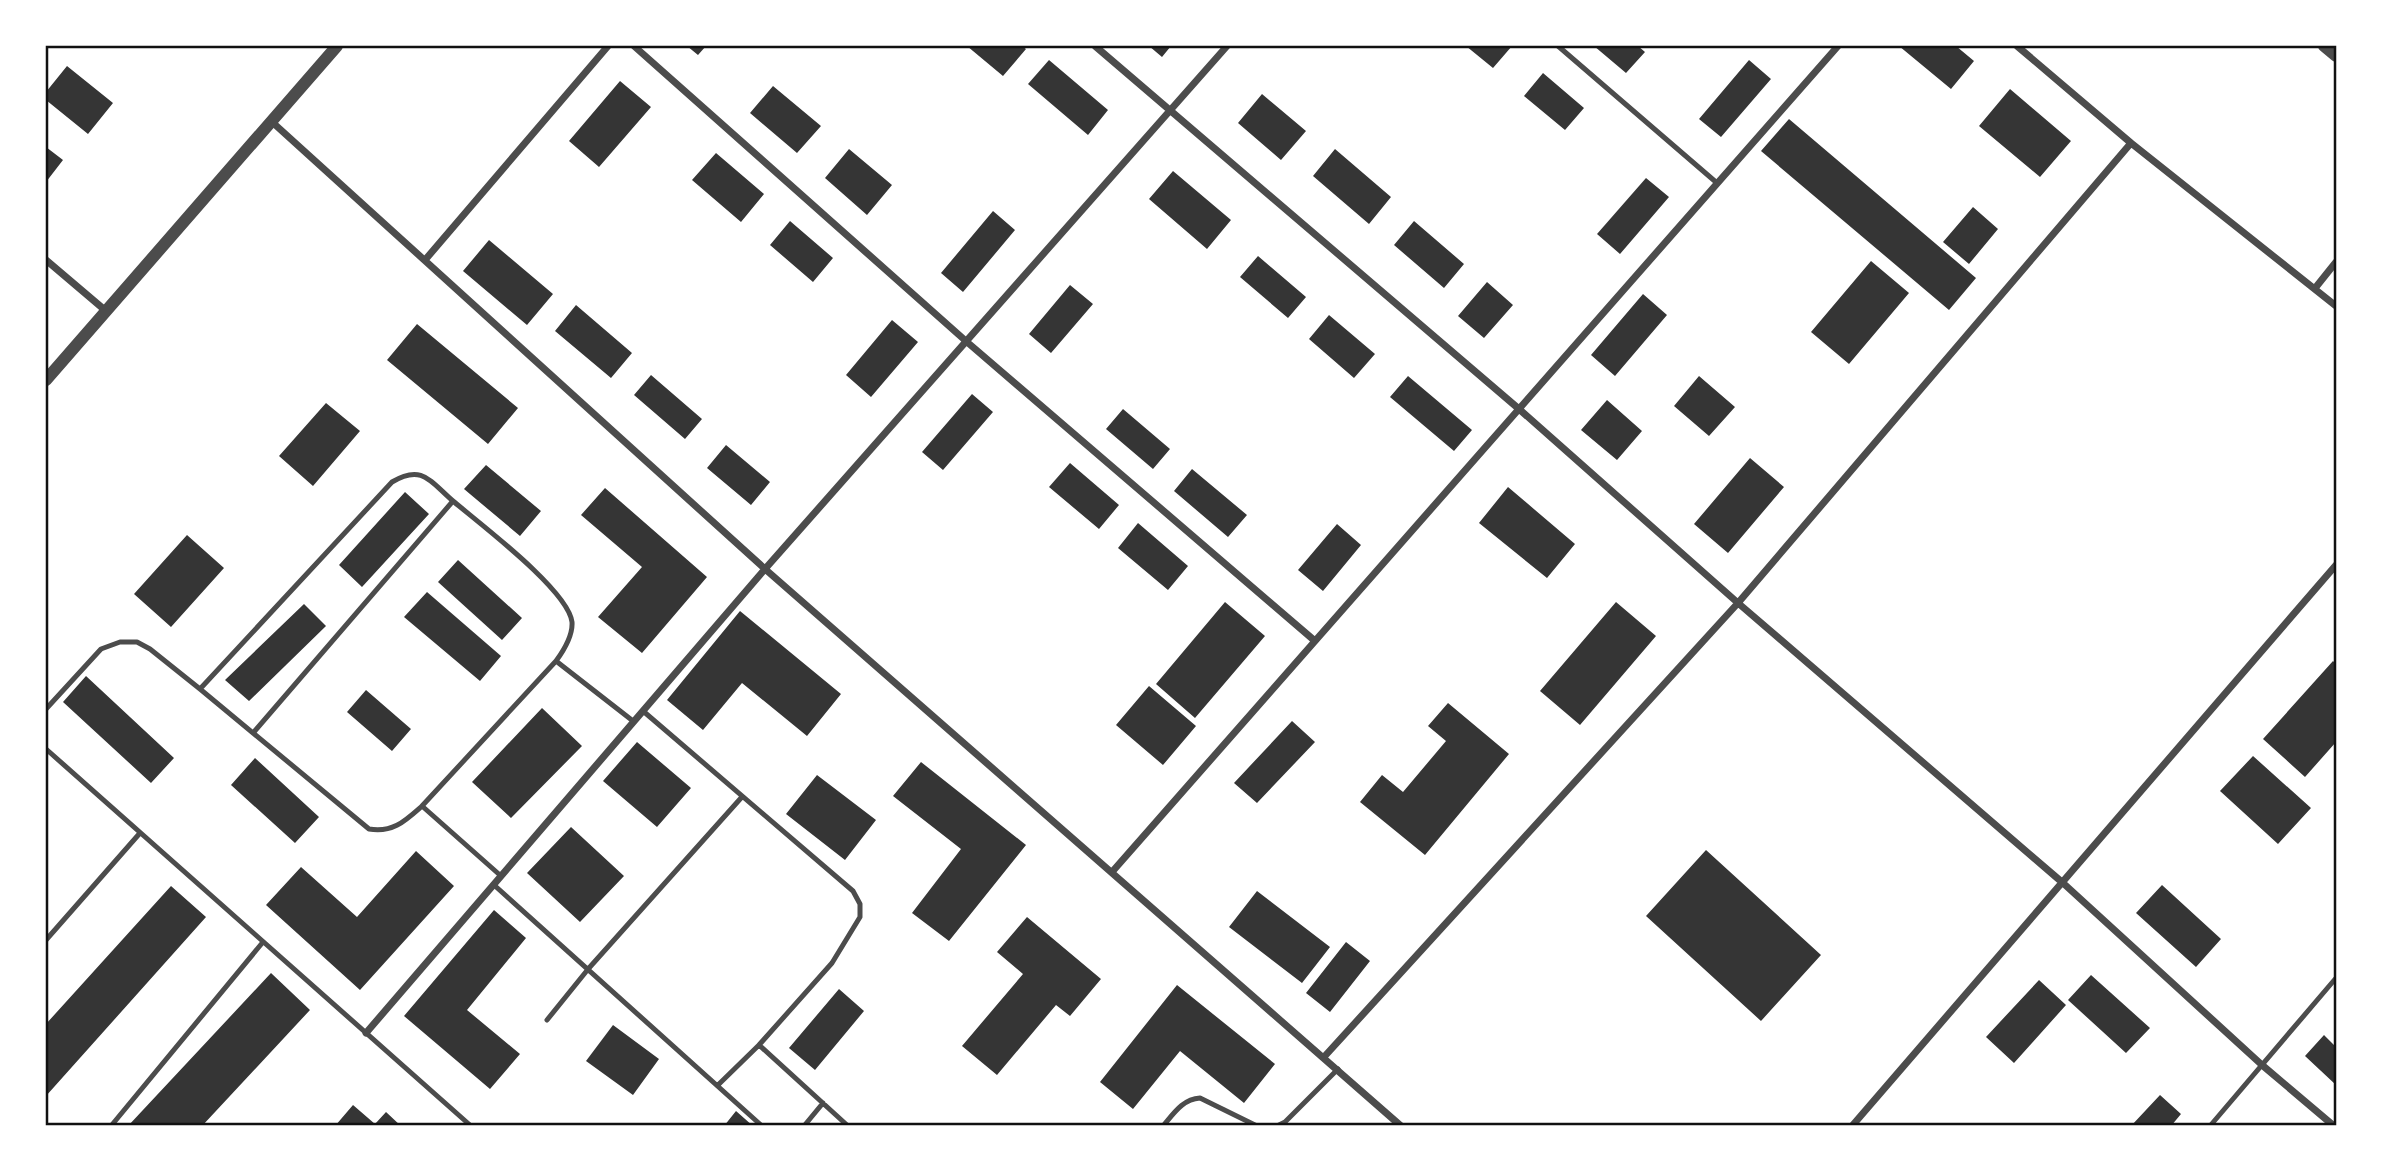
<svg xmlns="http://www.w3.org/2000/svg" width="2382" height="1171" font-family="'Alegreya Sans',sans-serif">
<rect width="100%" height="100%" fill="#fff"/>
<path fill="#353535" d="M687,46H706L698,55Z
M967,46H1022L1026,49L1003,76Z
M1149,46H1171L1162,57Z
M1466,46H1512L1493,68Z
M1594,46H1638L1645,52L1626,73Z
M1899,46H1956L1974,61L1951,89Z
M1049,60L1108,110L1088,135L1028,84Z
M1749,60L1771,79L1721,137L1699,119Z
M67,66L113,103L88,134L46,100V92Z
M1543,73L1584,108L1565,130L1524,96Z
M620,81L651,107L599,167L569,141Z
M773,86L821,126L797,153L750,113Z
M2010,89L2071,141L2040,177L1979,126Z
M1262,94L1306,131L1281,160L1238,123Z
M1789,119L1976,278L1949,310L1761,151Z
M46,147L63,160L46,182Z
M849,149L892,185L867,215L825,178Z
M1335,149L1391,197L1369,224L1313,176Z
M716,153L764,194L741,222L692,180Z
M1173,171L1231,220L1207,249L1149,199Z
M1646,178L1669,197L1620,254L1597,234Z
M1973,207L1998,229L1969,264L1943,242Z
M993,211L1015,230L963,292L941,273Z
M790,221L833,258L813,282L770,245Z
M1414,221L1464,264L1444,288L1394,245Z
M489,240L553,294L527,325L463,271Z
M1258,256L1306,297L1288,318L1240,277Z
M1871,261L1909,293L1849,364L1811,332Z
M1487,282L1513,305L1484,338L1458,316Z
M1070,285L1093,304L1051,353L1029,334Z
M1643,294L1667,315L1615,376L1591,355Z
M576,305L632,353L611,378L555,331Z
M1329,315L1375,354L1354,378L1309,339Z
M892,320L918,342L871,397L846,375Z
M417,324L518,408L488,444L387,360Z
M651,375L702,419L685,439L634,395Z
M1408,376L1472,430L1454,451L1390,397Z
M1699,376L1735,407L1709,436L1674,406Z
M972,394L993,412L943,470L922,452Z
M1607,400L1642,431L1617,460L1581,430Z
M326,403L360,431L313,486L279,456Z
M1123,409L1170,449L1153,469L1106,429Z
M726,445L770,482L751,505L707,468Z
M1750,458L1784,487L1728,553L1694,524Z
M1070,463L1119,505L1099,529L1049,487Z
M486,465L541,511L520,536L464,489Z
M1192,469L1247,515L1228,537L1174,491Z
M1508,487L1575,544L1547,578L1479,523Z
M605,488L707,577L642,653L598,617L642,567L581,515Z
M405,492L429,514L362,587L339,565Z
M1138,523L1188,566L1168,590L1118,548Z
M1337,524L1361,545L1323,591L1298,570Z
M187,535L224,568L171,627L134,594Z
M458,560L522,618L502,640L438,582Z
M427,592L501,656L480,681L404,617Z
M1225,602L1265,636L1195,718L1156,684Z
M1616,602L1656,636L1580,725L1540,691Z
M304,604L326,626L249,701L225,680Z
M740,611L841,694L807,736L742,683L703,730L667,700Z
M2333,661L2336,664V742L2305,777L2263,739Z
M86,676L174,758L151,783L63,702Z
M1149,686L1196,726L1163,765L1116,725Z
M366,690L411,729L392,751L347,712Z
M1448,703L1509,754L1425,855L1360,802L1382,775L1403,792L1446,741L1428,726Z
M542,708L582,746L511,818L472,782Z
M1292,721L1315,742L1257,803L1234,783Z
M637,742L691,788L657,827L603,781Z
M2253,756L2311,808L2278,844L2220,791Z
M255,758L319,817L295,843L231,785Z
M921,762L1026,845L949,941L912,913L961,849L893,796Z
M817,775L876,820L845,860L786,814Z
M571,827L624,876L580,922L527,873Z
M1706,850L1821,955L1761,1021L1646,916Z
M416,851L454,886L360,990L266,905L301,867L357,917Z
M2162,885L2221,939L2196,967L2136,913Z
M171,886L206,917L46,1096V1024Z
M1257,891L1330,947L1302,983L1229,927Z
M494,910L526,938L467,1010L520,1054L490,1089L404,1016Z
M1027,917L1101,979L1070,1016L1056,1005L997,1075L962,1046L1023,974L997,952Z
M1346,942L1370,961L1330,1012L1306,993Z
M271,973L310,1010L202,1126H128Z
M2091,975L2150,1028L2126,1053L2068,1000Z
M2039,980L2066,1005L2014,1063L1986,1037Z
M1177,985L1275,1064L1244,1103L1180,1051L1133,1109L1100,1082Z
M839,989L864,1011L815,1070L789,1048Z
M613,1025L659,1059L633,1095L586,1061Z
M2324,1035L2336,1047V1085L2305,1056Z
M2160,1095L2181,1114L2171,1126H2131Z
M353,1105L375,1124L386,1112L401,1126H335Z
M736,1111L753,1126H724Z"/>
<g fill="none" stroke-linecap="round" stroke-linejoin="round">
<path stroke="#4c4c4c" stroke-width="5" d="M1558,46L1717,183
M556,661L633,721
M200,689L392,482C422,464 430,481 453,501
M46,709L101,649L120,642H137L150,649L200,689L369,829C393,833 405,821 422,806L501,876
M643,711L853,891L860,904V917L832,963L759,1045L848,1126
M253,733L453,501C480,524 568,590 572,622C573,636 564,650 556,661L422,806
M46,749L471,1126
M494,885L762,1126
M46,940L140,833
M547,1020L589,968L741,798
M718,1085L759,1045
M46,1125V1126
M111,1126L263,942
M804,1126L823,1103
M1163,1126C1174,1113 1183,1099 1200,1098L1257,1126
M1277,1126L1285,1122L1338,1069
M2210,1126L2336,978"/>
<path stroke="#4c4c4c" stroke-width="7" d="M634,46L967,342L1315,641
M1095,46L1519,409L1738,603L2063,883L2262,1065L2334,1126
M2017,46L2131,143L2336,306
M271,121L765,569L1401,1126
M46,260L106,311
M425,260L608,46
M2316,287L2336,262
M1112,872L1838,46
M366,1033L765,569L1227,46
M1324,1057L1738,603L2131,143
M1852,1126L2336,565"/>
<path stroke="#4c4c4c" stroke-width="12" d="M2324,46L2336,56
M46,380L337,46"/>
</g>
<rect width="2382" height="1171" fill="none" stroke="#ffffff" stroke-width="94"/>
<rect x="47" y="47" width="2288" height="1077" fill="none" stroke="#111" stroke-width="2.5"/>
</svg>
